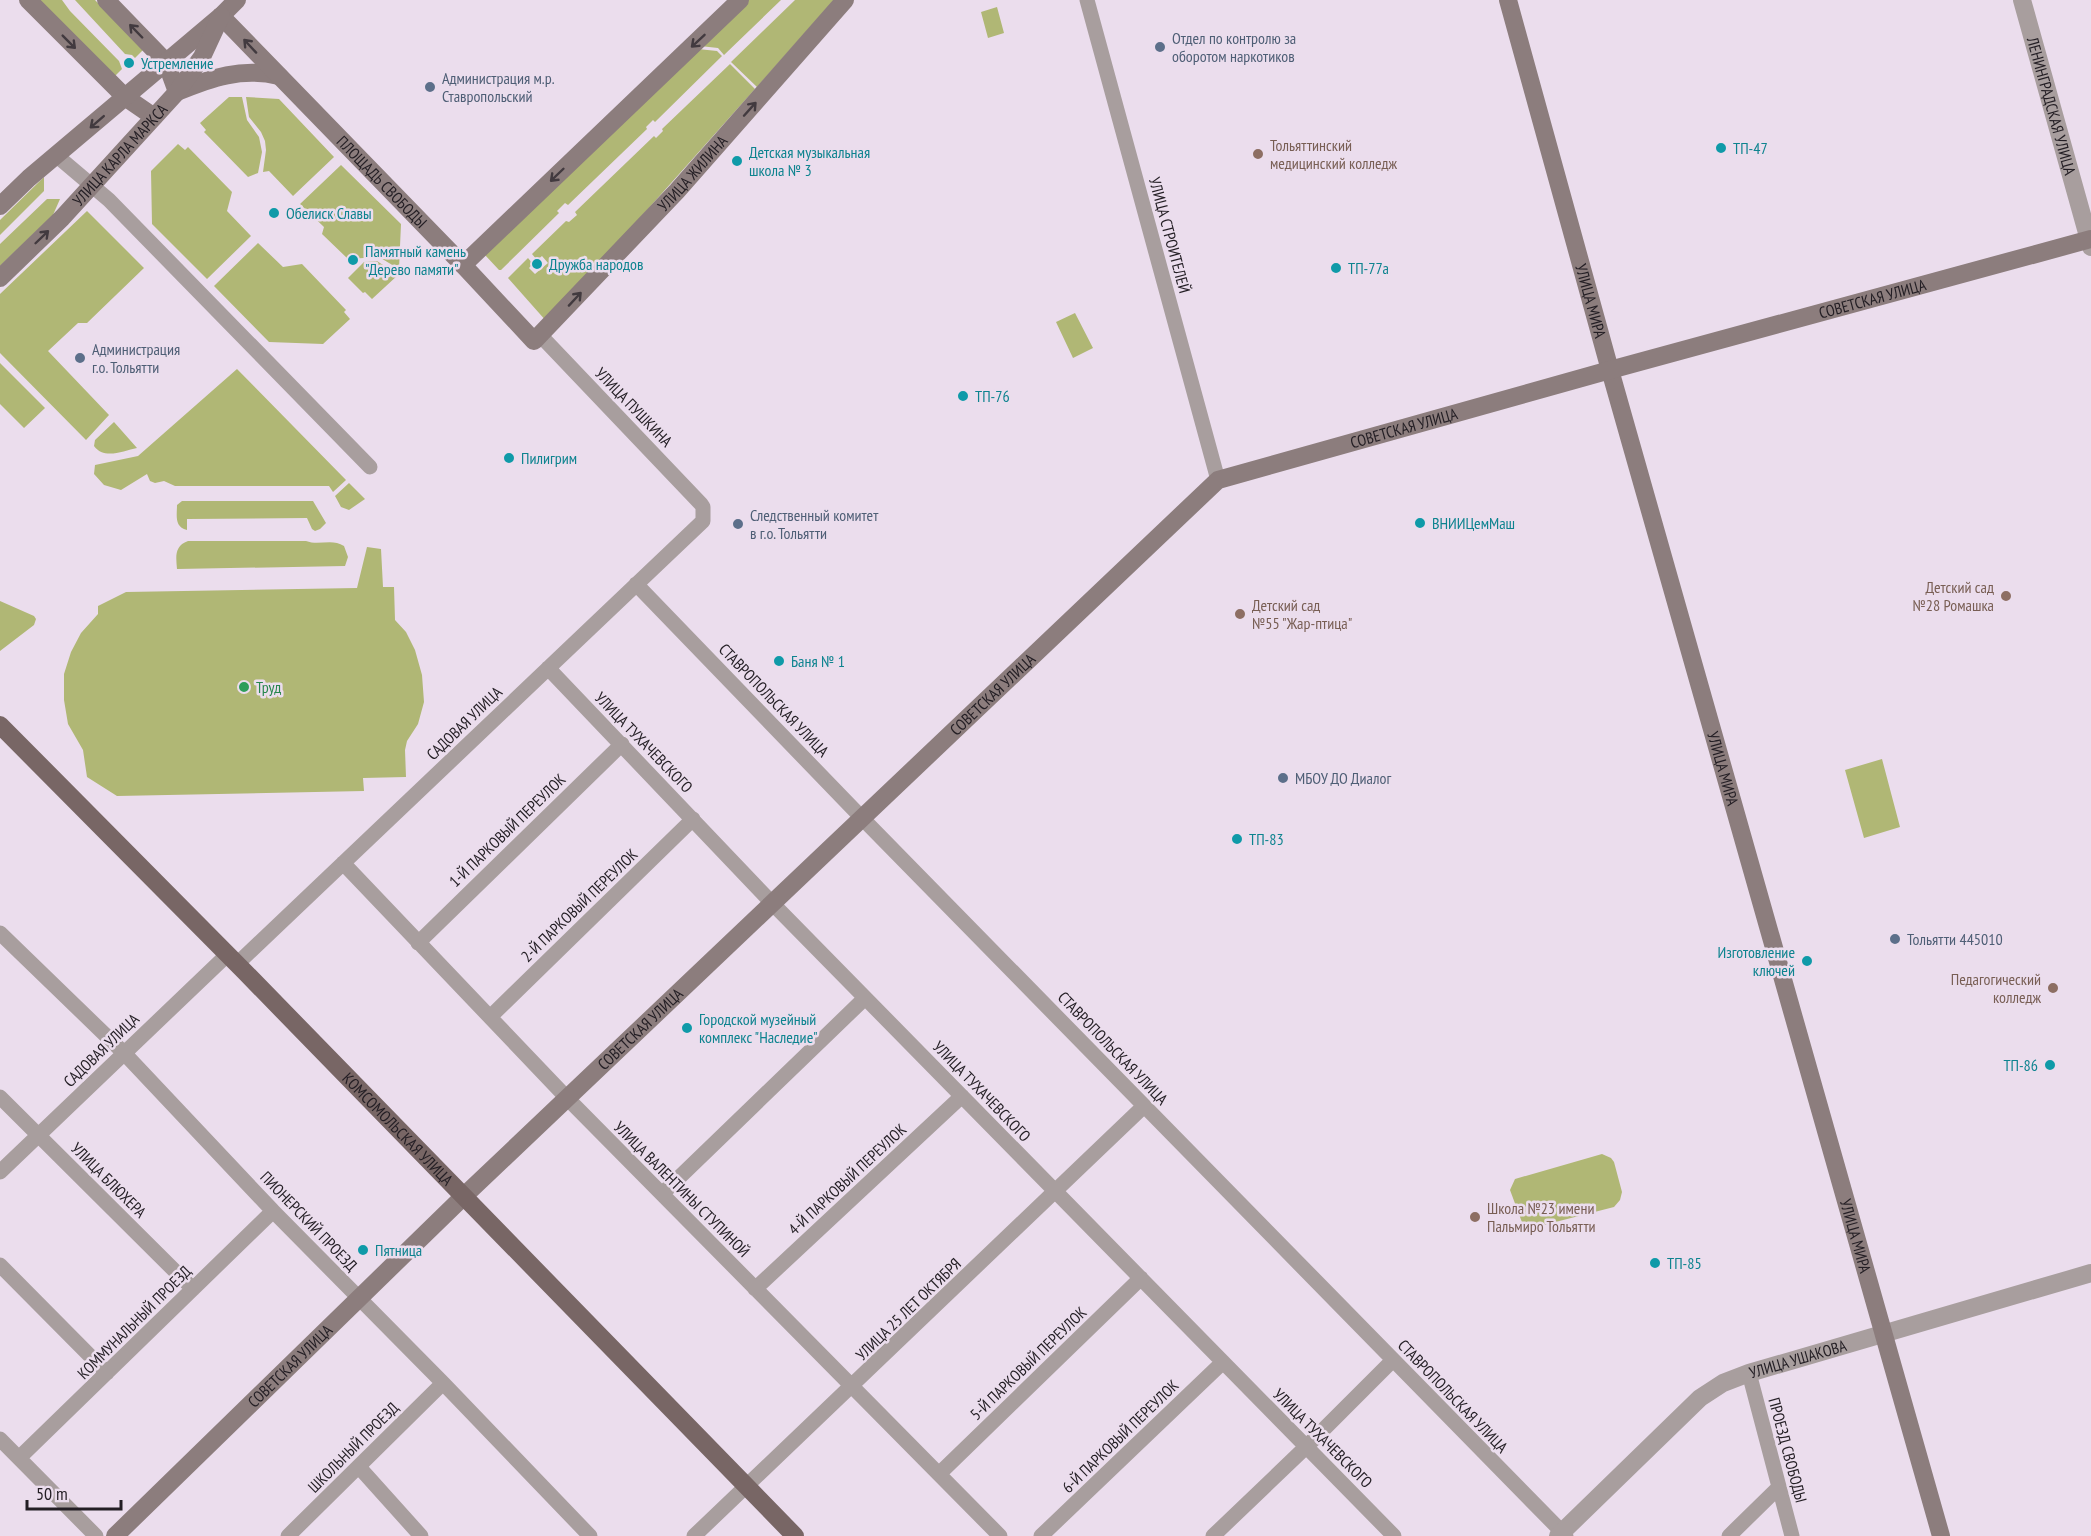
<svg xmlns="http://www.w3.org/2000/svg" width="2091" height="1536" font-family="'PT Sans Narrow',sans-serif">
<rect width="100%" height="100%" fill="#ebdded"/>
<path fill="#b0b775" d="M38,0H62L70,11L119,61L122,69L114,77Z
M75,0H95L143,50L135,58L132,55L125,54Z
M748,0H781L724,55L718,48L700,46Z
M795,0H834L757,87L731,62Z
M997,7L1004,33L988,38L981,12Z
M698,49L717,51L722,56L655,122L653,120L646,127L647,129L568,205L565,203L557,211L559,213L501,270H499L485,255Z
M730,64L755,89L547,322L508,278L528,258L533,264L529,268L535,274L548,263L542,256L537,260L532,254L566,221L569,222L577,215L575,212L654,136L656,138L663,131L662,129Z
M229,97H242L247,120L259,137L262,152L258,173L248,177L204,132L206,130L200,123Z
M246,97L279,99L334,157L293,196L269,171L263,172L266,150L265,141L261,132L249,117Z
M178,144L185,150L188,147L232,192L227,211L251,236L207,279L152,224L151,171Z
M341,165L401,224L399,269L379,257L348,259L322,234L324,227L300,204Z
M44,177V191L0,235V220Z
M47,199H60L53,215L0,266V244Z
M87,211L144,268L87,323H78L48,351L109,415L86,440L0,353V294Z
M258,243L283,267L302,264L346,310L344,312L350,319L323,344L269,342L214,286Z
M377,261L398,275L372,299L365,292L363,293L348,278L364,262Z
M1075,313L1093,348L1073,358L1056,322Z
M0,363L45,408L24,428L0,404Z
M237,369L346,480L333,492L329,486H175L164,481L155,483L150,481L147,474L121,490L104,485L94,474L95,465L138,456Z
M114,422L137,448C123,451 104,460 94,446L95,440Z
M349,483L365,499L349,510L341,507L335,496Z
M182,501H313L326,523L320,529L315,531L312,529L307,518L187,519V530C174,527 177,515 177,505Z
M188,541H306C319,546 332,538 344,546L348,557L345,566L177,569C176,557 174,546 188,541Z
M367,547L381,549L383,587H394L395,620L406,632L415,650L422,675L424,702L418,724L407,741L405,750L406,777L363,778L364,791L117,796L87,777L83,750L68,724L64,700V674L71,652L81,633L98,614V606L126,592L357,588Z
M0,601L34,616L36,619L34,625L0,651Z
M1882,759L1900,827L1864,838L1845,770Z
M1602,1154L1611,1158L1614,1162L1622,1192L1620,1200L1614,1207L1532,1228L1523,1225L1510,1190L1515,1179Z"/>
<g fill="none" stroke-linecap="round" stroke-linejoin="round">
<path stroke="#a89e9e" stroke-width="15" d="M1087,0L1218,480
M57,156L109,200L370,467
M636,584L862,818L1566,1536
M548,668L772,903L1394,1536
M343,863L567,1098L1000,1536
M0,933L124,1053L273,1211L443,1383L590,1536
M418,943L622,744
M237,964L703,521V507L701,504L540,335
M490,1017L693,819
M0,1097L193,1289
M0,1172L227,955
M662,1194L865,998
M0,1265L107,1373
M755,1289L962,1096
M1749,1373L1792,1536
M0,1439L96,1536
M19,1458L273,1211
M359,1467L421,1536
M939,1474L1141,1278
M288,1536L443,1383
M694,1536L1144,1106
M1041,1536L1223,1362
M1213,1536L1307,1446L1393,1360
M1729,1536L1779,1487"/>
<g stroke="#a89e9e" stroke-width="18">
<path id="s1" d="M2022,0L2091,247"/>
<path id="s2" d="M1558,1536L1700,1398L1723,1383L1749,1373L2091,1273"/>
</g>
<g stroke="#8c7d7d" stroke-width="18">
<path d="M28,0L125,97L154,117"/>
<path d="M106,0L166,62L177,92C211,78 242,67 279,76"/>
<path id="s3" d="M1508,0L1610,370L1941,1536"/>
<path id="s4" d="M221,16L463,265L534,341L677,191L845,0"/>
<path d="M0,206L29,178L221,16L237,0"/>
<path d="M463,265L740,0"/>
<path id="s5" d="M0,278L62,218L177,92L202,57L221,16"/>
<path id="s6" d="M115,1536L464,1196L1218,480L1610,370L2091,239"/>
</g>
<path stroke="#786665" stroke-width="18" id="s7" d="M0,725L245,972L795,1536"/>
</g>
<defs><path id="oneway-shaft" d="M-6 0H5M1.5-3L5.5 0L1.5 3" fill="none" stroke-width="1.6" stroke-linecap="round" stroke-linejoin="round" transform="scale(1.5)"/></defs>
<g stroke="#423a3f">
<use href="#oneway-shaft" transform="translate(136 31) rotate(-134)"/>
<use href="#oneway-shaft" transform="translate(698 41) rotate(137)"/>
<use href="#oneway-shaft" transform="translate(69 42) rotate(45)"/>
<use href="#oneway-shaft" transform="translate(250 46) rotate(-133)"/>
<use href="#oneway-shaft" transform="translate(750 109) rotate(-48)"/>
<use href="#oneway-shaft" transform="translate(97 122) rotate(139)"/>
<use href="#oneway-shaft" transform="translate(557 175) rotate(136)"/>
<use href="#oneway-shaft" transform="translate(42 237) rotate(-44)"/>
<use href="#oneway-shaft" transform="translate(575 299) rotate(-47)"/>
</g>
<g fill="#5c6f8a" stroke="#ebdded" stroke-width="2">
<circle cx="1160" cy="47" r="6"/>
<circle cx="430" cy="87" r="6"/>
<circle cx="80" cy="358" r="6"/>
<circle cx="738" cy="524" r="6"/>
<circle cx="1283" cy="778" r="6"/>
<circle cx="1895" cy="939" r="6"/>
</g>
<g fill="#0f9aa8" stroke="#ebdded" stroke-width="2">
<circle cx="129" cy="63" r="6"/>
<circle cx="1721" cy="148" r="6"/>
<circle cx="737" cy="161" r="6"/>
<circle cx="274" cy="213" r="6"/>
<circle cx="353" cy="260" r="6"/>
<circle cx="537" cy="264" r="6"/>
<circle cx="1336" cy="268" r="6"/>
<circle cx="963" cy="396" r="6"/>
<circle cx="509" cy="458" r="6"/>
<circle cx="1420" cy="523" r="6"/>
<circle cx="779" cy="661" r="6"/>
<circle cx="1237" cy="839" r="6"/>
<circle cx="1807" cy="961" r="6"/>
<circle cx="687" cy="1028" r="6"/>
<circle cx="2050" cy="1065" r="6"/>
<circle cx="363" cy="1250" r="6"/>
<circle cx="1655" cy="1263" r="6"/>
</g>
<g fill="#8d6e63" stroke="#ebdded" stroke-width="2">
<circle cx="1258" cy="154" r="6"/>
<circle cx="2006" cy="596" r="6"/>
<circle cx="1240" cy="614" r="6"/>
<circle cx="2053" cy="988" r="6"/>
<circle cx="1475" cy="1217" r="6"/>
</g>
<circle fill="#2e9e5b" stroke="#ebdded" stroke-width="2" cx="244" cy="687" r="6"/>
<g text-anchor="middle" stroke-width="5" stroke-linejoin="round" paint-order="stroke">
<g font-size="16" fill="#4e5e75" stroke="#ebdded" text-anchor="start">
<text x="1172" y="44">Отдел по контролю за<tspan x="1172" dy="18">оборотом наркотиков</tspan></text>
<text x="442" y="84">Администрация м.р.<tspan x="442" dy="18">Ставропольский</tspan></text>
<text x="92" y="355">Администрация<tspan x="92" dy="18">г.о. Тольятти</tspan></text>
<text x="750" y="521">Следственный комитет<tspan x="750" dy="18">в г.о. Тольятти</tspan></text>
<text x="1295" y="784">МБОУ ДО Диалог</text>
<text x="1907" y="945">Тольятти 445010</text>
</g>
<g font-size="16" fill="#0d838f" stroke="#ebdded" text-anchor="start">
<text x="141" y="69">Устремление</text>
<text x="1733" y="154">ТП-47</text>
<text x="749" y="158">Детская музыкальная<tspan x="749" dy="18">школа № 3</tspan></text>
<text x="286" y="219">Обелиск Славы</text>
<text x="365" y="257">Памятный камень<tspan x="365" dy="18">"Дерево памяти"</tspan></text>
<text x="549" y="270">Дружба народов</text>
<text x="1348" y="274">ТП-77а</text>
<text x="975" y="402">ТП-76</text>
<text x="521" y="464">Пилигрим</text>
<text x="1432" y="529">ВНИИЦемМаш</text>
<text x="791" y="667">Баня № 1</text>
<text x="1249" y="845">ТП-83</text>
<text x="1795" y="958" text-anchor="end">Изготовление<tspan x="1795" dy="18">ключей</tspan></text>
<text x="699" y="1025">Городской музейный<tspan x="699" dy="18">комплекс "Наследие"</tspan></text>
<text x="2038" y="1071" text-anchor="end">ТП-86</text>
<text x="375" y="1256">Пятница</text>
<text x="1667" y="1269">ТП-85</text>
</g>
<g font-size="16" fill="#231e24" stroke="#ebdded">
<text dy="6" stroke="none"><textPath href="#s1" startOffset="110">ЛЕНИНГРАДСКАЯ УЛИЦА</textPath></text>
<text dy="6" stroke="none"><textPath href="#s5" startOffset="172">УЛИЦА КАРЛА МАРКСА</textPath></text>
<text dy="6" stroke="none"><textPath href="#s4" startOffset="682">УЛИЦА ЖИЛИНА</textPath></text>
<text dy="6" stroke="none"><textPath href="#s4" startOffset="231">ПЛОЩАДЬ СВОБОДЫ</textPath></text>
<text transform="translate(1170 235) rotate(75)" y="6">УЛИЦА СТРОИТЕЛЕЙ</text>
<text dy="6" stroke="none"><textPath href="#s6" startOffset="2206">СОВЕТСКАЯ УЛИЦА</textPath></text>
<text dy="6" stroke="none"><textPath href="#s3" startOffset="312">УЛИЦА МИРА</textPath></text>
<text transform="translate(634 407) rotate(46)" y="6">УЛИЦА ПУШКИНА</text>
<text dy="6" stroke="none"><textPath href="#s6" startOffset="1720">СОВЕТСКАЯ УЛИЦА</textPath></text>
<text dy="6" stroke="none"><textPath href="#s6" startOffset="1216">СОВЕТСКАЯ УЛИЦА</textPath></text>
<text transform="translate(774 700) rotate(46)" y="6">СТАВРОПОЛЬСКАЯ УЛИЦА</text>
<text transform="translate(464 723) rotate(-44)" y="6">САДОВАЯ УЛИЦА</text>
<text transform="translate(644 742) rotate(46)" y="6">УЛИЦА ТУХАЧЕВСКОГО</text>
<text dy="6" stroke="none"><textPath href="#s3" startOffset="798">УЛИЦА МИРА</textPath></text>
<text transform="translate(507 830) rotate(-44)" y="6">1-Й ПАРКОВЫЙ ПЕРЕУЛОК</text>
<text transform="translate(579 905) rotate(-44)" y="6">2-Й ПАРКОВЫЙ ПЕРЕУЛОК</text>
<text dy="6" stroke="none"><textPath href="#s6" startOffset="730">СОВЕТСКАЯ УЛИЦА</textPath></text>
<text transform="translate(1113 1048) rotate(46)" y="6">СТАВРОПОЛЬСКАЯ УЛИЦА</text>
<text transform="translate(101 1050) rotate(-44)" y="6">САДОВАЯ УЛИЦА</text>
<text transform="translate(982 1091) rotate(46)" y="6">УЛИЦА ТУХАЧЕВСКОГО</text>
<text dy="6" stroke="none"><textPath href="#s7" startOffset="567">КОМСОМОЛЬСКАЯ УЛИЦА</textPath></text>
<text transform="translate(847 1179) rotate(-43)" y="6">4-Й ПАРКОВЫЙ ПЕРЕУЛОК</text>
<text transform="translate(109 1180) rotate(45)" y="6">УЛИЦА БЛЮХЕРА</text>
<text transform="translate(682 1189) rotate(45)" y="6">УЛИЦА ВАЛЕНТИНЫ СТУПИНОЙ</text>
<text transform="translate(309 1221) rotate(46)" y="6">ПИОНЕРСКИЙ ПРОЕЗД</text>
<text dy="6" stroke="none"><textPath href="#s3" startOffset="1284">УЛИЦА МИРА</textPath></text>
<text transform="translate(908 1309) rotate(-44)" y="6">УЛИЦА 25 ЛЕТ ОКТЯБРЯ</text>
<text transform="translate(134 1322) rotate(-45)" y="6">КОММУНАЛЬНЫЙ ПРОЕЗД</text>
<text dy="6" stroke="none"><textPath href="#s2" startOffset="304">УЛИЦА УШАКОВА</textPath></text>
<text transform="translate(1028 1363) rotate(-44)" y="6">5-Й ПАРКОВЫЙ ПЕРЕУЛОК</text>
<text dy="6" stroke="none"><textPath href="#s6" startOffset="244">СОВЕТСКАЯ УЛИЦА</textPath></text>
<text transform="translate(1453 1396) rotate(46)" y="6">СТАВРОПОЛЬСКАЯ УЛИЦА</text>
<text transform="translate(1120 1436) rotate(-44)" y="6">6-Й ПАРКОВЫЙ ПЕРЕУЛОК</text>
<text transform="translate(1323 1438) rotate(45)" y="6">УЛИЦА ТУХАЧЕВСКОГО</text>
<text transform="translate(353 1447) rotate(-45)" y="6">ШКОЛЬНЫЙ ПРОЕЗД</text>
<text transform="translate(1788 1450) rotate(75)" y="6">ПРОЕЗД СВОБОДЫ</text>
</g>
<g font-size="16" fill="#785e54" stroke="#ebdded" text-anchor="start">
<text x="1270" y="151">Тольяттинский<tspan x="1270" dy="18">медицинский колледж</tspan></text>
<text x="1994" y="593" text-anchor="end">Детский сад<tspan x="1994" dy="18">№28 Ромашка</tspan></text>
<text x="1252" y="611">Детский сад<tspan x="1252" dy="18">№55 "Жар-птица"</tspan></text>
<text x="2041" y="985" text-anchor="end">Педагогический<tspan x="2041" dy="18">колледж</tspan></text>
<text x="1487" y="1214">Школа №23 имени<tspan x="1487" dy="18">Пальмиро Тольятти</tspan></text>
</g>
<g font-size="16" fill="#27864d" stroke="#ebdded" text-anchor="start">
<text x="256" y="693">Труд</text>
</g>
</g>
<path d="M27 1500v9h94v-9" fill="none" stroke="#231e24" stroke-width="3"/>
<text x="36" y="1500" font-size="18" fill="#231e24" stroke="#ebdded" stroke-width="4.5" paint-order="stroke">50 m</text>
</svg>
